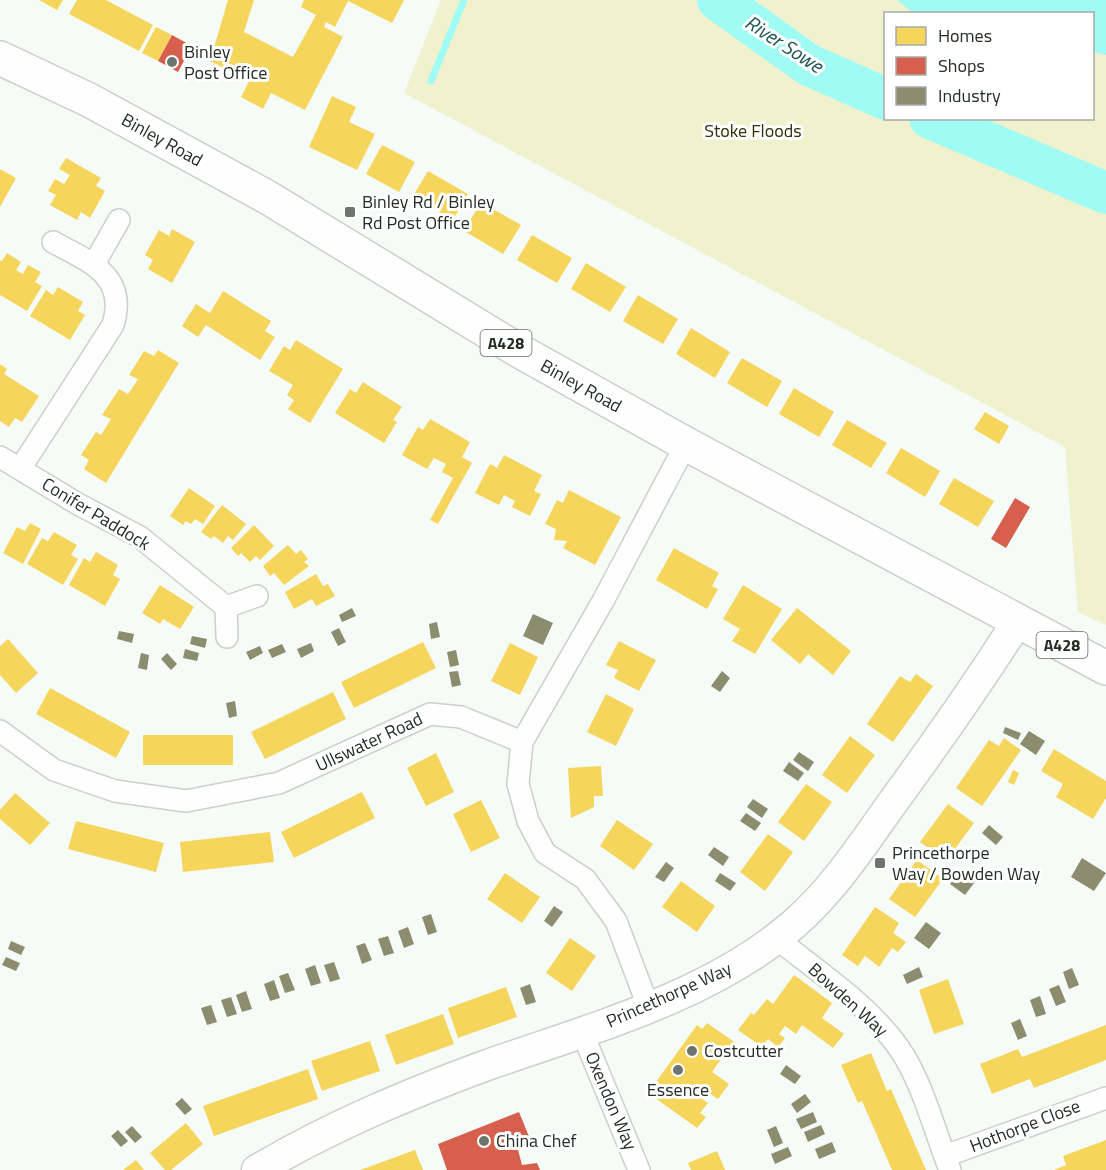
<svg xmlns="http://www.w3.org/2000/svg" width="1106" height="1170" font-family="'Titillium Web',sans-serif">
<rect width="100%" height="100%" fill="#f5fbf6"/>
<path fill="#f0f2ce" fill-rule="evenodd" d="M441,0H1106V625L1078,612L1065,447L404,93ZM886,14H1092V118H886Z"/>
<path fill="#a1fbf5" d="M897,0H1106V55L1093,52L1092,14L913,13Z"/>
<path fill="#f6d55c" d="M39,0H63L57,10Z
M77,0H106L153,25L139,51L69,14Z
M228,0H254L244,32L293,57L316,15L301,7L304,0H404L392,23L348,1L335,27L326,22L324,27L343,37L305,110L271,93L263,109L241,97L249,81L210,61Z
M156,27L172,35L158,61L142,53Z
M332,96L356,107L349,122L375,134L357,170L309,147Z
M382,145L415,162L399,192L366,174Z
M66,158L101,178L96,186L105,191L90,218L81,212L77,220L50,205L56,195L48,191L55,179L64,184L70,175L59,169Z
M0,169L16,178L0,207Z
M428,171L468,194L453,220L413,196Z
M481,202L521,225L503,254L464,231Z
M172,229L195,242L172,283L148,269L153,260L145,255L159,230L169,236Z
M532,235L572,258L557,283L517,260Z
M7,253L21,262L16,270L23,274L28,265L41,272L35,282L42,286L27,311L0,295V260L2,261Z
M586,263L626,287L610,312L571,289Z
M58,287L83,302L78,311L85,315L70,340L30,316L46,290L53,295Z
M223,291L271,321L265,331L275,337L260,360L206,325L198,337L182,326L196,304L210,313Z
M638,295L678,319L663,344L623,321Z
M691,328L730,352L715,378L676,354Z
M296,340L343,369L310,423L288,409L294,400L287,395L293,385L269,371L284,346L290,350Z
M158,350L179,363L106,483L84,469L89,460L81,455L96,432L101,435L111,419L102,415L119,389L128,394L131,390L138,379L129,375L144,351L154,356Z
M742,358L782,381L767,407L727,383Z
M0,364L7,369L4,374L39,396L22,422L15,418L9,427L0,421Z
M363,382L402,407L393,420L397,422L384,443L335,413L350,389L356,393Z
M794,388L834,412L819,437L779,414Z
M985,412L1009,426L999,444L974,429Z
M430,419L470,442L462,457L472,463L438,524L430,520L453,478L442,472L446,464L434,458L427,469L402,455L418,427L423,430Z
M847,420L887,443L871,468L832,445Z
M901,448L940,471L925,497L886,473Z
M504,455L542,475L534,491L541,494L530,516L512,507L515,501L504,495L499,505L475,493L490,464L497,468Z
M954,478L994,501L978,527L939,504Z
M189,488L215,506L203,524L195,519L191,524L186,521L183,525L170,516Z
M569,490L621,517L595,565L563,548L567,541L554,540L556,529L545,524L557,500L563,503Z
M222,505L246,524L233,540L228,536L223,543L214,536L211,539L201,532Z
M30,523L41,529L23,564L3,553L17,527L25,531Z
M254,525L274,546L260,560L256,556L250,562L241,553L238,556L231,548Z
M54,532L77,545L71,555L78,559L63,585L27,564L42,538L48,541Z
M288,545L296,554L301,550L308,559L304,562L309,566L284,585L274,573L270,576L263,566Z
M674,548L719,573L712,586L718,589L707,609L656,580Z
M96,552L118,565L113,575L120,579L105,606L69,585L84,558L90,562Z
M316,574L323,586L328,584L335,596L316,606L312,599L294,609L285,592Z
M160,585L194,607L180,629L163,619L160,624L142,613Z
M743,585L782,609L755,654L732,641L740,629L723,619Z
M797,608L851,651L833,675L808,654L800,664L771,640Z
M8,639L38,673L16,693L0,675V646Z
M619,641L656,660L639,691L614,678L618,670L606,665Z
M423,642L436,668L354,708L341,682Z
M510,643L538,657L520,695L491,681Z
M916,674L933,686L893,742L867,724L900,676L910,682Z
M50,688L130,732L116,758L36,714Z
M333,692L346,719L265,759L251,732Z
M606,694L634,709L616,746L587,732Z
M143,735H233V765H143Z
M850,736L875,755L847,793L822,775Z
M1004,738L1021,750L982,806L956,788L989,740L999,746Z
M1054,749L1106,781V798L1093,819L1056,797L1063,784L1041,771Z
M436,753L454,792L426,806L407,768Z
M601,766L603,796H594V807L571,818L568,768Z
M1013,770L1019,773L1014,785L1008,782Z
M806,784L832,802L804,841L778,822Z
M362,792L375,818L294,858L281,832Z
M15,793L50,823L30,845L0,819V810Z
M481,800L500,838L471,852L453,814Z
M948,804L974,823L946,861L920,842Z
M617,820L653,844L634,870L600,846Z
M76,821L164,843L156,872L68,849Z
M270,832L274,862L183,872L180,842Z
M768,834L793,852L765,891L740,872Z
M917,860L943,879L915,917L889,899Z
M505,873L540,897L522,923L487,899Z
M681,881L715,906L697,932L662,907Z
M875,907L899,923L893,933L906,942L898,952L892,948L879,967L865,956L858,966L842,955Z
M570,938L596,956L572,991L546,973Z
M794,975L832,1003L822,1018L844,1034L833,1048L802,1025L796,1034L785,1026L779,1034L785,1038L778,1047L768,1039L762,1047L738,1030L751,1013L754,1015L767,999L773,1004Z
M948,979L964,1024L934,1034L919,990Z
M506,987L517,1017L458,1038L448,1008Z
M443,1014L454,1044L396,1065L385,1035Z
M707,1023L743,1048L736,1057L727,1051L712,1072L729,1084L718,1099L702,1088L696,1095L708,1103L700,1113L706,1117L697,1128L648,1093L697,1025L702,1029Z
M1106,1025V1060L1034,1088L1030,1079L992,1094L980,1064L1018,1049L1022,1057Z
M370,1041L380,1071L322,1091L311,1061Z
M871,1053L887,1091L891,1089L926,1170H892L862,1101L858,1103L841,1065Z
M308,1069L318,1099L214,1136L203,1106Z
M186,1123L203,1144L171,1170H165L150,1153Z
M1106,1140V1170H1054L1066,1165L1063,1156Z
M415,1150L423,1170H360Z
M717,1151L725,1170H691L688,1163Z
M136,1160L144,1170H123Z"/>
<path fill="#d6604d" d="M172,35L192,46L178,72L158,61Z
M1015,498L1030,507L1006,548L991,539Z
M519,1112L530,1139L516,1142L522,1165L537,1163L540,1170H447L438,1144Z"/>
<path fill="#8c8c6e" d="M352,608L356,616L342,622L339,615Z
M533,614L553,623L543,645L523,636Z
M437,622L440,637L431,639L429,624Z
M339,628L346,642L338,646L331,632Z
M119,631L134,634L132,643L117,639Z
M192,636L207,639L205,648L190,644Z
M311,643L314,651L301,658L297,649Z
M282,644L286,652L272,658L268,650Z
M260,646L263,653L250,660L246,652Z
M185,649L199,653L197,661L183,658Z
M456,650L459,665L450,667L447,652Z
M141,653L149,655L147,670L138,668Z
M167,653L177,664L171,670L161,659Z
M458,671L461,685L452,687L449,672Z
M722,671L730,678L720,692L711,686Z
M235,701L237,716L229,718L226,703Z
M1005,727L1021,733L1018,740L1003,733Z
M1029,731L1045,741L1036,755L1020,744Z
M799,752L814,762L808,771L793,760Z
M789,762L804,773L798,781L783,771Z
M753,799L768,809L762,818L747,807Z
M746,813L761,823L755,831L740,821Z
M989,825L1003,837L996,845L982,833Z
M714,847L729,857L723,866L708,855Z
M1082,858L1106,873L1094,891L1071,877Z
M666,862L674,868L664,882L655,877Z
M962,868L977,879L965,895L950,884Z
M720,873L736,883L730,891L715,881Z
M554,906L563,912L552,927L544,921Z
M431,914L437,932L428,935L422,917Z
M926,922L941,933L929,949L914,938Z
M408,927L414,944L404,948L398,931Z
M388,936L394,953L384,956L378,939Z
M11,941L25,947L21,955L8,949Z
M365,943L372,960L362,964L356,946Z
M6,957L20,963L16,971L2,965Z
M334,962L340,979L330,982L324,965Z
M315,965L321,983L311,986L305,969Z
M919,967L923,977L907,984L903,975Z
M1072,968L1079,985L1069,989L1063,972Z
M288,973L295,990L285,993L279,976Z
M274,980L280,998L270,1001L264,984Z
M530,984L536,1002L526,1005L520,988Z
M1059,985L1066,1002L1056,1006L1049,989Z
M246,991L252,1009L242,1012L236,995Z
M1040,996L1046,1014L1036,1017L1030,1000Z
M231,997L237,1014L227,1017L221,1000Z
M211,1005L217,1022L207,1025L201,1008Z
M1020,1019L1027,1036L1018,1040L1011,1023Z
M786,1065L801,1076L795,1084L780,1074Z
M805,1094L811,1102L797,1113L791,1104Z
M182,1098L192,1109L185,1115L175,1104Z
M813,1112L817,1122L801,1129L796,1119Z
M821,1125L825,1134L808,1142L804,1132Z
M132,1126L142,1137L135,1143L125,1132Z
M776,1126L783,1143L774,1147L767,1130Z
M118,1130L128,1141L121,1147L111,1136Z
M832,1142L836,1152L819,1159L815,1149Z
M788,1147L792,1156L775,1164L771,1154Z"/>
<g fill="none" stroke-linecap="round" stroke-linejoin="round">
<path stroke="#a1fbf5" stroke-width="7" d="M431,81L464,0"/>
<path stroke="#a1fbf5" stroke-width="42" d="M718,0L809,65L886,99
M930,118L1106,193"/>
<g stroke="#c9d1ca" stroke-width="24">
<path id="street" d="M94,264L119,220
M0,457L78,504L140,537L226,607
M20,469L113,325C128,276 90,262 53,242
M227,637L226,607L257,596
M0,731L54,770L115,791L186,801L279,783L430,714L461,717L522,742
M776,938C818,972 868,1004 899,1048C923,1083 934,1130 950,1170
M648,1006L616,921L585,879L545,853L528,821L518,784L522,742L603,601L686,444
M582,1032L639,1170
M945,1156L1106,1098"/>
</g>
<g stroke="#c9d1ca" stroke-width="33">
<path id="secondary" d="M257,1170C332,1126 406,1095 487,1065C590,1029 712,996 795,923C834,889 863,844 893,802C936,743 978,684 1017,622"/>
</g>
<g stroke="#c9d1ca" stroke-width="36">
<path id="primary" d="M0,58L89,100L267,197L516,349L686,444L1106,668"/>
</g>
<use href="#street" stroke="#fefefe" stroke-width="21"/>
<use href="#secondary" stroke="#fefefe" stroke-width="30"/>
<use href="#primary" stroke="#fefefe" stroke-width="33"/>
</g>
<g fill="#6c756d" stroke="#fff" stroke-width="2">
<circle cx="172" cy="62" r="6"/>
<rect x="344" y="206" width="12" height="12" rx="3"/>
<rect x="874" y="857" width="12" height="12" rx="3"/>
<circle cx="692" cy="1051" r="6"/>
<circle cx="678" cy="1070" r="6"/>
<circle cx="484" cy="1141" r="6"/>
</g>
<g text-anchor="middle" stroke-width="6" stroke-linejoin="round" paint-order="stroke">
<g fill="#fff" stroke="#646c65" stroke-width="1.5">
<rect x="480.5" y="330" width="51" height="26" rx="4.5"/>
<rect x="1036.5" y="632" width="51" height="26" rx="4.5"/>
</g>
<g font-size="16" font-weight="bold" fill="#222d23">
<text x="506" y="349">A428</text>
<text x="1062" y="651">A428</text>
</g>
<g font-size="18" fill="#222d23" stroke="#fff" text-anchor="start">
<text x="184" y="58">Binley<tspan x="184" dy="21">Post Office</tspan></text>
<text x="362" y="208">Binley Rd / Binley<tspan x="362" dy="21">Rd Post Office</tspan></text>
<text x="892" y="859">Princethorpe<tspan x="892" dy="21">Way / Bowden Way</tspan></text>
<text x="704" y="1057">Costcutter</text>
<text x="678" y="1096" text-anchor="middle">Essence</text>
<text x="496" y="1147">China Chef</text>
</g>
<g font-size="18" fill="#333008" stroke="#fff">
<text x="753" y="137">Stoke Floods</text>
</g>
<g font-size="18" fill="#222d23" stroke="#fff">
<text transform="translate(162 140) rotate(29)" y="6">Binley Road</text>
<text transform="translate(581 386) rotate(29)" y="6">Binley Road</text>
<text transform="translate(96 514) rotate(31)" y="6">Conifer Paddock</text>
<text transform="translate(369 742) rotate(-25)" y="6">Ullswater Road</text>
<text transform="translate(669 995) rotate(-24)" y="6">Princethorpe Way</text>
<text transform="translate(848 1000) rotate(42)" y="6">Bowden Way</text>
<text transform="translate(611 1101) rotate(67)" y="6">Oxendon Way</text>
<text transform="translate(1025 1126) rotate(-21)" y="6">Hothorpe Close</text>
</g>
<g font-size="20" font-style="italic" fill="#1c5351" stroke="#fff">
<text transform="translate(784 44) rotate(33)" y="7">River Sowe</text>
</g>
</g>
<rect x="884" y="12" width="210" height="108" fill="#ffffff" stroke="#a7aba7" stroke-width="1.5"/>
<rect x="896" y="27" width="30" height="18" fill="#f6d55c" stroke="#a7aba7" stroke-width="1.5"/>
<text x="938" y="42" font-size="18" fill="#222d23">Homes</text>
<rect x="896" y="57" width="30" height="18" fill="#d6604d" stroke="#a7aba7" stroke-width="1.5"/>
<text x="938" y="72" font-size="18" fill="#222d23">Shops</text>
<rect x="896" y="87" width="30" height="18" fill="#8c8c6e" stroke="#a7aba7" stroke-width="1.5"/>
<text x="938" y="102" font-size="18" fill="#222d23">Industry</text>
</svg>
